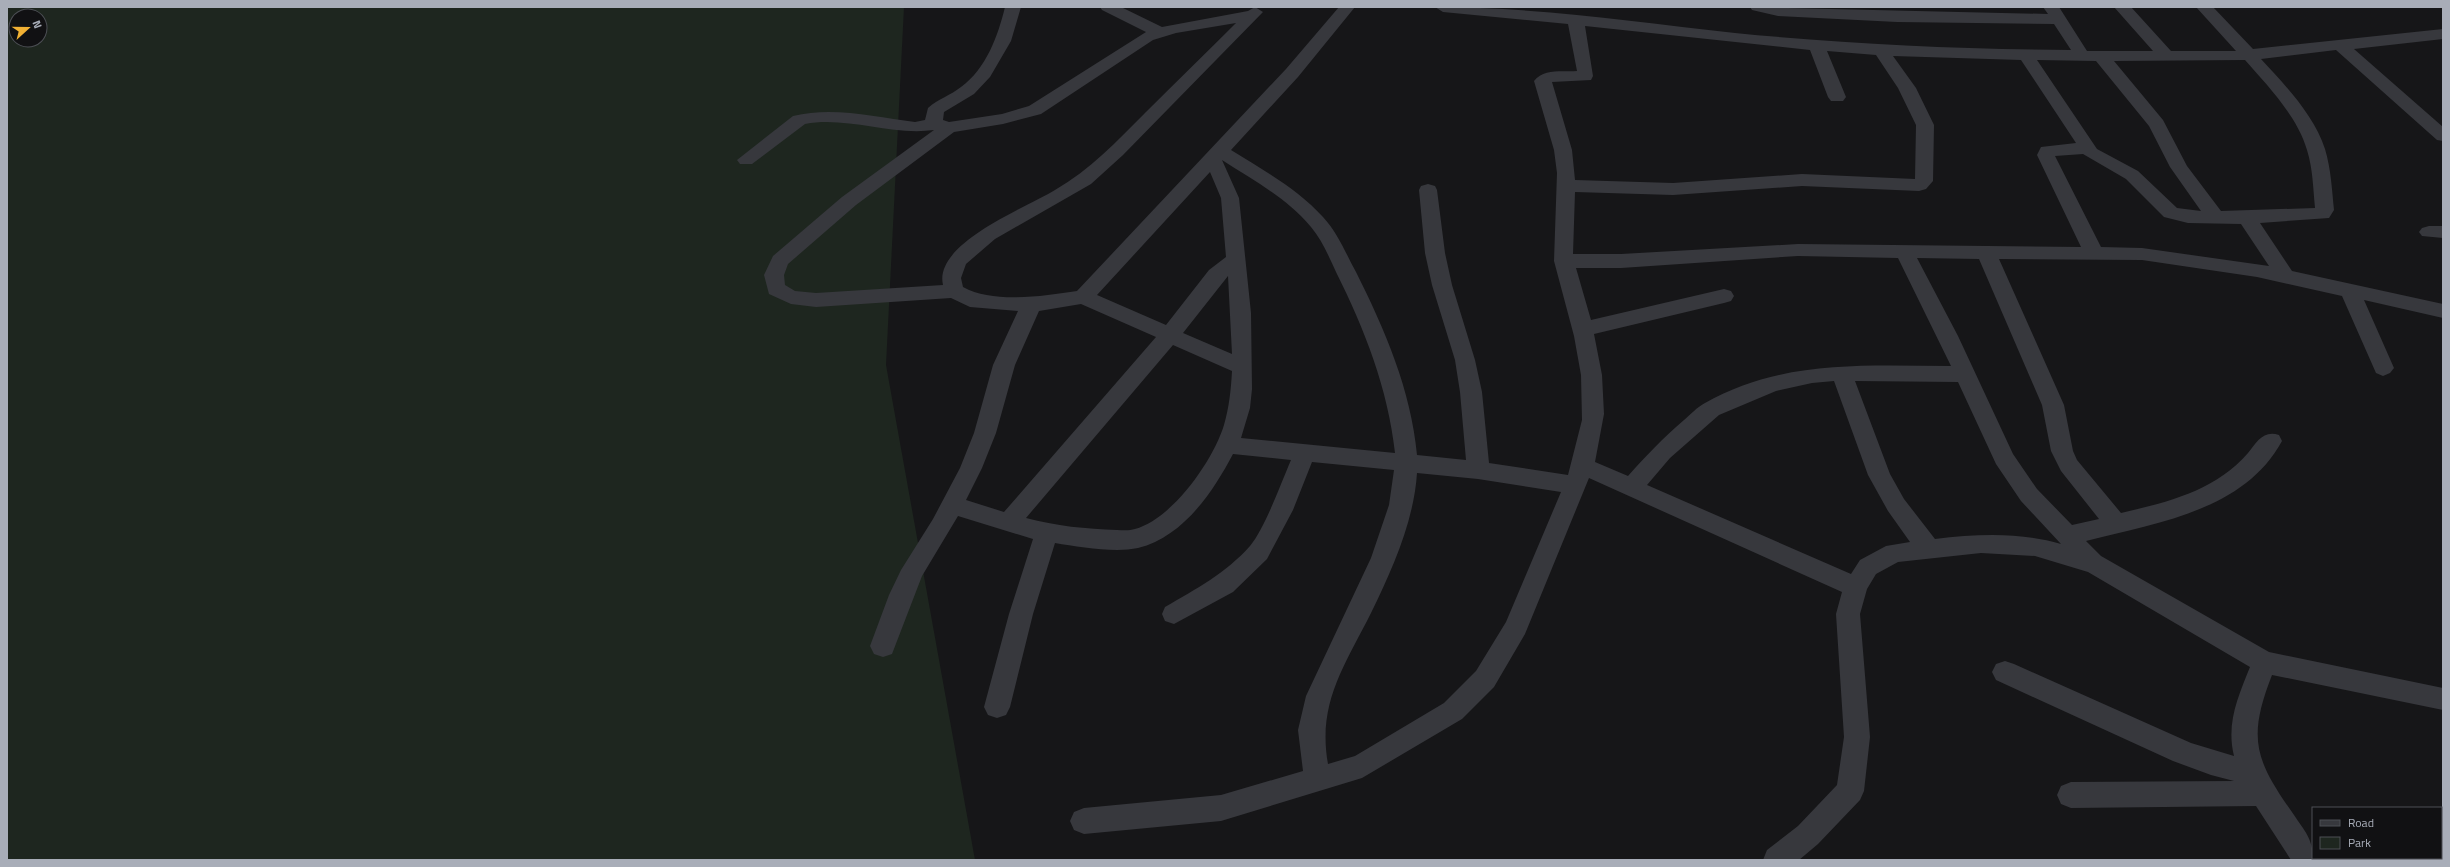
<svg xmlns="http://www.w3.org/2000/svg" width="2450" height="867" font-family="'Titillium Web',sans-serif">
<rect width="100%" height="100%" fill="#161618"/>
<path fill="#1e261f" fill-rule="evenodd" d="M7,7H904L886,365L975,860H7ZM16,16H40V40H16Z"/>
<g fill="none" stroke-linecap="round" stroke-linejoin="round">
<path fill="#37383d" fill-rule="evenodd" d="M1005,7H1021L1011,41L990,77L974,94L944,112L943,120L949,122L1002,114L1029,106L1146,32L1102,10L1100,7H1121L1162,27L1248,11L1255,7L1263,12L1123,155L1091,184L995,239L966,264L961,278L963,287C994,304 1043,296 1077,291L1286,69L1339,7H1355L1298,77L1231,150C1263,170 1298,189 1323,217C1338,233 1346,254 1356,272C1385,330 1411,390 1417,455L1466,460L1460,392L1455,360L1432,285L1425,253L1419,190L1421,186L1428,184L1435,186L1437,190L1445,253L1452,285L1475,360L1482,392L1489,463L1568,475L1582,420L1581,375L1574,336L1554,261L1557,173L1554,150L1534,81C1544,68 1562,72 1577,71L1568,24L1443,12L1435,7C1536,7 1635,22 1735,33C1847,44 1958,49 2071,50L2054,24L1897,22L1778,16L1752,10L1750,7L2048,14L2043,7H2059L2087,51H2153L2114,7H2131L2171,51H2236L2196,7H2213L2253,49L2443,29V39L2354,49L2443,127V141L2437,140L2336,50L2261,59C2285,85 2314,115 2325,149C2331,169 2332,190 2334,210L2329,218L2260,223L2292,271L2443,304V318L2364,300L2394,368L2390,373L2383,376L2376,373L2342,296L2257,277L2142,260L1999,259L2064,405L2073,451L2077,460L2121,513C2168,502 2215,491 2248,453C2257,442 2263,430 2279,435L2282,441C2244,511 2156,523 2086,541L2101,556L2269,652L2443,688V710L2272,675C2247,739 2255,760 2294,815C2304,830 2313,839 2313,858H2320L2321,860H2291L2256,806L2071,808L2061,804L2057,795L2061,786L2071,782L2234,781L2211,775L2173,761L1996,680L1992,672L1996,664L2005,661L2014,664L2191,743L2234,756C2226,723 2238,697 2250,667L2088,572L2035,556L1981,553L1898,562L1876,574L1867,589L1860,614L1870,737L1864,791L1860,800L1818,844L1799,860H1763L1767,850L1798,826L1837,785L1844,737L1836,614L1842,592L1589,478L1525,634L1494,687L1462,719L1362,778L1221,821L1084,834L1074,830L1070,821L1074,812L1084,808L1221,795L1303,771L1298,730L1306,696L1371,558L1389,505L1394,470L1312,462L1293,510L1267,559L1233,592L1174,624L1165,621L1162,614L1165,607C1196,589 1226,573 1250,546C1265,528 1281,483 1291,460L1233,454C1213,492 1183,537 1138,548C1115,553 1079,547 1055,543L1033,614L1010,707L1006,715L997,718L988,715L984,707L1009,614L1033,539L958,516L922,576L892,654L883,657L874,654L870,646L889,595L901,570L933,519L960,468L974,433L993,365L1018,311L970,307L951,298L816,307L791,304L769,294L764,275L773,256L842,197L934,130C891,136 847,116 805,124L752,164H740L737,160L793,116C833,106 875,117 915,122L925,120L928,108C938,99 951,95 961,87C986,69 998,36 1005,7ZM1236,23C1206,53 1175,83 1145,113C1117,141 1090,170 1055,190C1028,207 933,243 943,285L816,293L795,291L785,285L784,275L788,264L856,205L954,132L1003,124L1041,114L1153,40L1176,33ZM1585,26L1810,50L1828,97L1831,101H1843L1846,97L1827,51L1876,55L1898,88L1916,125L1915,179L1802,174L1673,183L1575,180L1572,150L1552,82L1591,80L1593,76ZM1893,56L2021,60L2076,143L2041,147L2037,155L2081,247L1798,244L1621,254H1573L1575,192L1673,195L1802,186L1919,191L1926,189L1933,181L1934,125L1916,88ZM2037,60L2096,61L2149,126L2170,167L2201,211L2177,208L2138,171L2097,149ZM2245,60C2268,86 2297,116 2307,150C2313,169 2313,189 2315,208L2221,211L2187,166L2163,120L2114,61ZM2083,154L2126,179L2164,217L2188,223L2241,224L2269,266L2142,248L2101,247L2055,156ZM1222,160C1253,180 1287,198 1311,227C1322,240 1329,257 1336,272C1365,330 1388,389 1395,453L1241,438L1250,408L1252,389L1251,313L1239,198ZM1210,172L1221,198L1226,257L1209,270L1166,325L1097,295ZM1798,256L1898,258L1951,366C1865,366 1783,359 1705,403C1697,407 1690,415 1684,420C1663,438 1646,456 1628,476L1595,462L1604,414L1602,375L1594,334L1724,303L1731,301L1734,296L1731,291L1724,289L1591,320L1576,268H1621ZM1917,258L1979,259L2042,405L2051,451L2061,471L2099,519L2072,525L2037,489L2013,454L1958,336ZM1228,276L1232,354L1183,333ZM1081,304L1156,337L1004,512L966,500L982,468L996,433L1015,365L1039,311ZM1173,345L1232,371C1231,390 1229,408 1224,425C1213,461 1172,519 1135,529C1129,531 1122,530 1117,530C1086,529 1056,526 1026,518ZM1834,381L1868,475L1888,511L1910,542L1886,546L1860,560L1851,574L1647,485L1670,458L1719,415L1776,391L1812,383ZM1855,381L1958,382L1996,464L2021,501L2061,544C2019,532 1978,534 1935,539L1904,499L1890,474ZM1417,473L1478,479L1561,492L1506,622L1476,671L1444,703L1355,756L1328,764C1317,703 1345,665 1371,613C1392,570 1414,521 1417,473Z
M2429,226H2443V238L2422,236L2419,232L2422,228Z"/>
</g>
<rect width="2450" height="867" fill="none" stroke="#a8adb8" stroke-width="16"/>
<rect x="2312" y="807" width="130" height="52" fill="#111113" stroke="#4d4f55"/>
<rect x="2320" y="820" width="20" height="6" fill="#37383d" stroke="#4d4f55"/>
<text x="2348" y="827" font-size="12" fill="#a8adb8">Road</text>
<rect x="2320" y="837" width="20" height="12" fill="#1e261f" stroke="#4d4f55"/>
<text x="2348" y="847" font-size="12" fill="#a8adb8">Park</text>
<g transform="translate(28 28) rotate(69)"><circle r="19" fill="#111113" stroke="#4d4f55"/>
<path d="M0-3L7 15L0 10L-7 15Z" fill="#f2b134"/>
<text y="-6" font-size="11" font-weight="bold" text-anchor="middle" fill="#a8adb8">N</text>
</g>
</svg>
